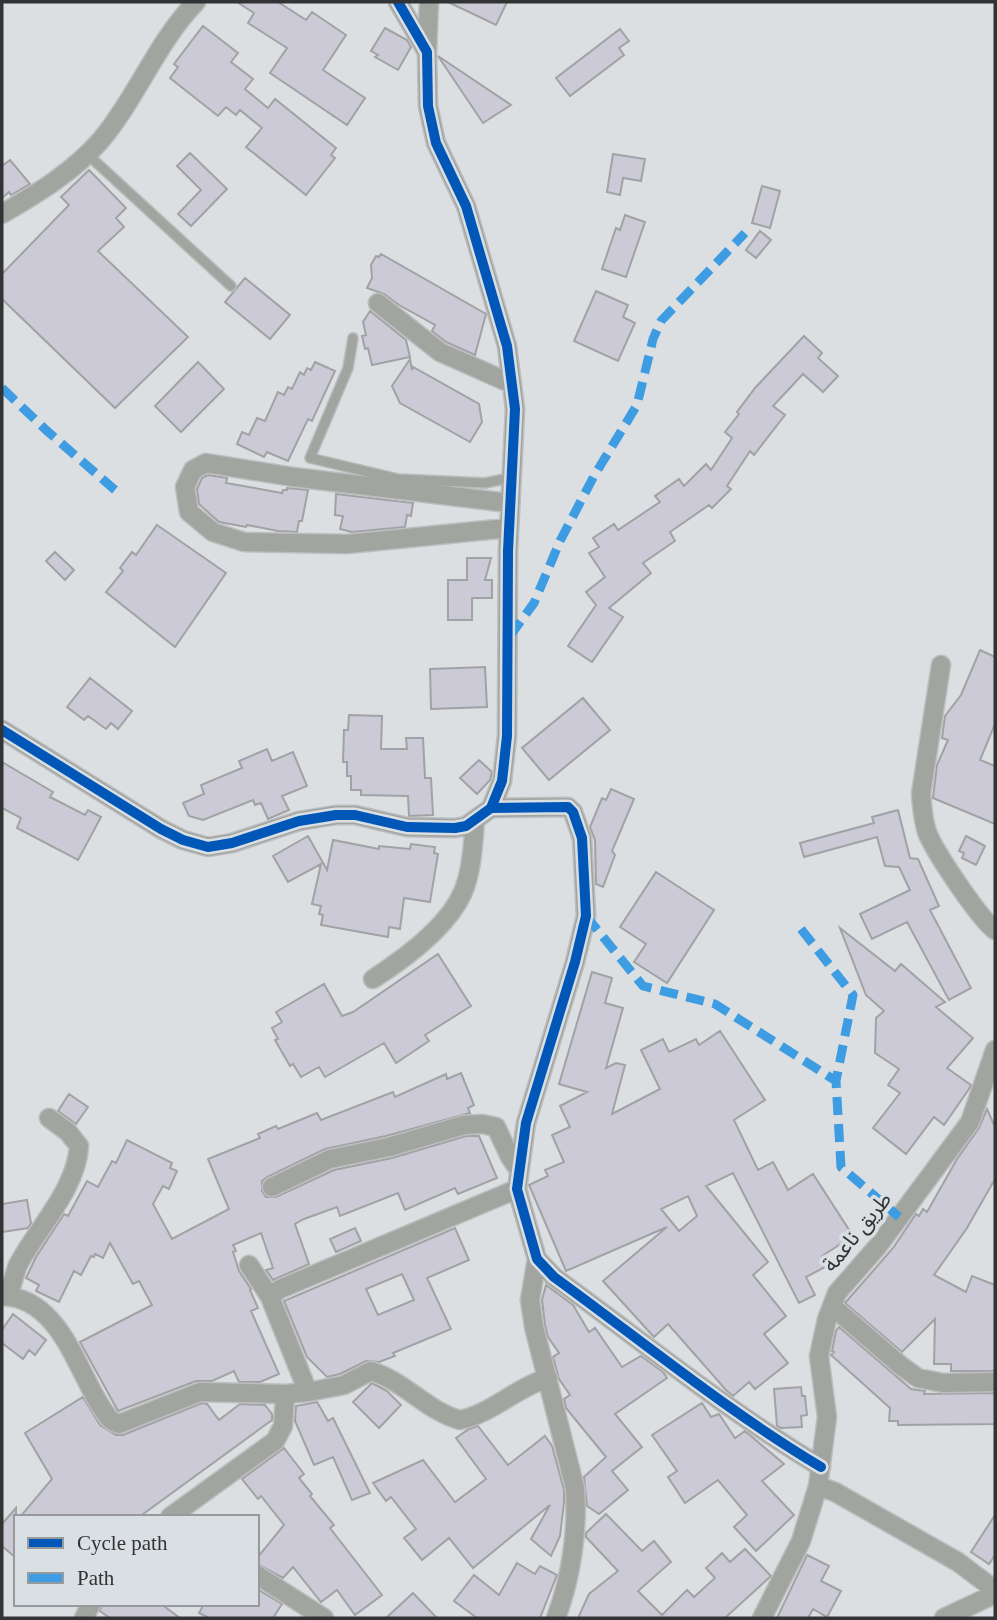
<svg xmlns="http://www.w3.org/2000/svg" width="997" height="1620" font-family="'Times New Roman','Noto Sans Arabic',serif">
<rect width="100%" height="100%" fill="#dcdfe1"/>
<path fill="#cccad6" stroke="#a1a2a4" stroke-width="2" fill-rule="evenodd" d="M237,2H278L306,20L312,12L346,35L323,70L365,98L347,125L270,73L287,48L248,23L254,13Z
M448,2H507L496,25Z
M203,26L238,53L231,62L253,79L245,89L268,108L275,99L336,148L331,155L335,158L306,195L246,147L262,128L240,110L236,115L226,107L218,116L170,78L178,67L174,64Z
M385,28L407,40L411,47L398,70L375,57L378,55L371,51Z
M620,29L629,41L619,48L624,55L570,96L556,78Z
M438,56L511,105L483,123Z
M190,153L227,189L191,226L178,214L201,190L177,166Z
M613,154L645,159L641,181L623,178L620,195L607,192Z
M10,160L30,184L11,195L9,192L2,198V166Z
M89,170L126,208L116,218L124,227L98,251L188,337L115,408L2,299V274L69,205L61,197Z
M762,186L780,191L770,228L752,223Z
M625,215L645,222L626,277L602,269L616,228L620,230Z
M760,231L771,240L756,258L746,250Z
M381,254L486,314L475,355L446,342L432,331L435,325L399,305L384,294L367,288L372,278L371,265L376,256L379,257Z
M245,278L290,315L270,339L225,302Z
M596,291L628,305L623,317L635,323L618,361L574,341Z
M370,311L406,340L410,357L372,365L368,348L365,349L362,336L366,335L363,322Z
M804,336L822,353L818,358L838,376L823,392L803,374L773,406L785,415L754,455L750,451L727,486L731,489L712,508L709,505L670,532L675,541L643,563L651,573L609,608L623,617L592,662L568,646L596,605L586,592L605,577L589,553L599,547L593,538L614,524L618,530L660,502L655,496L679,479L684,486L706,464L711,470L732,438L725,432L739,414L737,412L755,388Z
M410,359L412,370L413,367L479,404L482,422L470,442L400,403L392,386Z
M198,362L224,389L181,432L155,406Z
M315,362L335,371L312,421L308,419L288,461L267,452L264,457L237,444L242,432L249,435L257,418L265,421L278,392L284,395L288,387L292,389L300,372L304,375L307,368L311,370Z
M208,475L227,478L226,483L282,493L283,490H287V488L308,490L302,521H299L297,532L278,531L247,525L246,527L219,522L199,504L197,489L202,478Z
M336,494L413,503L411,516L407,515L405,527L352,532L340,529L343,516L335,515Z
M157,525L226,573L175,647L106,592L123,571L120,568L132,552L136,555Z
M55,552L74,570L65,580L46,561Z
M467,558H491L485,580H492V598H472V620H448V580H467Z
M980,650L995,657V724L980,760L995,766V824L933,798L937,765L948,740L942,738L945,716L961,695Z
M485,667L487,707L431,709L430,669Z
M90,678L132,711L118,729L111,723L106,729L88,716L84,720L67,707Z
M583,698L610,730L549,780L522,748Z
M349,715L382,716L381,749H407L406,738H423L425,778H431L433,815L409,816L408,796L361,795V790H351V776H347V762H343L344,730H348Z
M267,749L272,761L293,752L307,786L282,796L289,810L268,819L261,803L255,805L253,800L203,820L189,816L183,803L204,794L201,785L242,768L239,761Z
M479,760L492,772L490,780L477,794L460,778Z
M2,762L53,792L50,797L85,815L88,810L101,817L78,860L17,828L21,818L2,808Z
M611,789L634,799L612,851L615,855L603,887L596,884L595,840L590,827L602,798L606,800Z
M898,810L910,858L918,859L939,906L930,910L971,988L949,1000L907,922L872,939L860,914L910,890L899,867L885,866L877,837L804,857L800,843L874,823L872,817Z
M308,836L327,870L333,840L379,849V846L410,849L411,844L435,847L434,853L438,854L430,902L404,898L400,929L389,927L388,937L321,925L323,915L319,914L321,906L312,904L321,864L288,882L273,856Z
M966,836L985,846L976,865L962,858L964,853L959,851Z
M656,872L714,910L667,983L634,962L646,944L620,927Z
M840,928L895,971L901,964L945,1002L936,1007L973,1038L947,1068L971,1085L969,1089L944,1125L934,1117L906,1154L873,1128L900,1093L888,1085L899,1069L875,1053L876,1018L884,1011L866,995Z
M438,954L471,1006L425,1035L429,1041L396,1063L384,1043L325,1077L319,1067L301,1077L293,1064L290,1066L275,1040L278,1039L272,1028L282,1022L276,1012L324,984L342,1016L353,1012Z
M592,972L612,978L605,1003L623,1008L606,1068L616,1063L625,1065L612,1114L660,1089L641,1050L663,1039L669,1052L696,1039L699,1045L720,1031L765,1100L734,1120L758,1170L773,1162L788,1190L813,1174L853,1236L822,1256L827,1266L806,1277L815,1295L799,1303L733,1173L706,1186L768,1262L753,1275L786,1316L764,1334L788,1363L755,1389L749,1382L733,1396L726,1390L668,1324L654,1337L603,1281L667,1227L566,1271L529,1185L548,1176L545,1170L564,1162L552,1135L570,1127L560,1106L587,1092L559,1084ZM688,1196L697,1216L679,1231L661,1209Z
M461,1073L474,1105L468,1108L470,1113L386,1136L325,1149L267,1177L262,1181V1191L266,1197H276L334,1170L392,1158L466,1136H479L497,1178L458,1194L455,1188L405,1210L398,1193L340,1216L337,1207L304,1219L295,1224L309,1264L273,1280L266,1270L273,1268L261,1233L233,1245L236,1251L233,1252L239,1271L251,1289L250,1290L258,1308L251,1311L279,1374L260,1382H239L234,1371L212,1381H196L118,1411L80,1342L152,1305L139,1281L133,1284L110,1243L103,1258L95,1254L94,1257L91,1256L81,1275L74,1271L59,1302L36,1291L39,1285L26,1278L36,1257L64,1214L68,1216L87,1181L98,1187L112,1161L116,1163L127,1140L172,1163L170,1168L177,1171L169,1189L163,1186L153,1204L172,1239L229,1209L208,1159L260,1138L258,1134L276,1126L278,1129L317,1113L321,1120L393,1092L395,1097L446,1074L447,1079Z
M69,1094L88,1107L76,1124L58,1111Z
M987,1109L995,1127V1179L967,1228L934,1275L966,1292L972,1276L995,1285V1371H951V1364H934L935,1319L902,1352L845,1303L893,1248L916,1214L919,1216L923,1209L927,1212L957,1159L979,1128Z
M27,1200L31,1223L28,1228L2,1232V1204Z
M355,1228L361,1241L336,1252L330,1239Z
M455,1228L469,1260L427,1278L451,1329L393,1353L395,1356L379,1362L366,1361L340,1374L327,1377L307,1357L284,1301ZM402,1274L414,1300L378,1315L366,1289Z
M546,1285L573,1305L589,1332L595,1328L622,1367L641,1356L663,1372L667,1378L615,1414L642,1447L612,1471L628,1490L599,1514L587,1506L584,1477L606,1457L566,1408L564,1399L570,1395L559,1379L553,1357L559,1353L548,1337L545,1325L542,1300Z
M13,1314L46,1340L35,1355L29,1350L23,1359L2,1343V1330Z
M839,1327L911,1389L925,1391L924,1394L995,1393V1424L898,1425V1421H889L890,1408L831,1355L834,1352L832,1351L836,1331Z
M372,1383L387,1391L401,1405L379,1428L353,1402Z
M801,1387L802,1396H805L807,1415L801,1416L802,1427L781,1428L777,1426L774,1389Z
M83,1397L100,1425L116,1435H123L202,1403L207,1404L219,1420L240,1404L265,1405L272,1414V1420L139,1517H20L52,1479L25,1433Z
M317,1402L328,1421L333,1418L370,1493L352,1500L333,1457L314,1465L295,1421L296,1406Z
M702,1403L711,1417L719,1414L735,1438L745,1431L784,1464L762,1481L794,1515L756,1551L734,1527L747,1515L718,1480L685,1503L668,1477L677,1471L652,1435Z
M478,1426L508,1465L545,1436L552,1446L564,1490V1503L560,1536L551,1556L531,1539L550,1505L473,1568L449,1538L422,1560L404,1538L416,1529L391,1497L386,1501L373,1483L423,1460L455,1502L486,1479L456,1438L469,1429Z
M284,1448L304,1474L299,1478L312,1494L310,1496L334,1525L330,1528L382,1595L355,1615L337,1590L321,1602L293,1567L283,1578L257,1564V1558L284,1525L261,1496L258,1499L242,1479Z
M16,1508V1558L2,1546V1524Z
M606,1514L642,1551L654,1541L671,1562L638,1591L662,1615L687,1590L694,1597L715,1578L706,1568L722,1553L730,1562L745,1549L771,1576L725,1618H578L589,1594L618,1571L586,1537V1533Z
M995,1515V1555L989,1564L971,1552Z
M807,1555L829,1566L821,1581L841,1591L827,1617L813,1609L808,1618H777Z
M517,1563L535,1574L540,1566L557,1575L540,1618H477L454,1601L474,1575L499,1595Z
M257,1589L282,1604L273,1618H209L199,1613L204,1604H257Z
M413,1593L437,1618H386Z
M102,1604H161L180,1618H110L100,1611Z"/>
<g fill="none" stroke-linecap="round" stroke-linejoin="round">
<g stroke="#bbbdbe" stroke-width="12">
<path id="lane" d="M87,154L231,286
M353,338L348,368L310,458L398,479L485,483L510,478"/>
</g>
<g stroke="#bbbdbe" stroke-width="21">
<path id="street" d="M427,52L429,2
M2,214C38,193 73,172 101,140C137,97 157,42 196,2
M378,303L440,352L512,384
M508,528L347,544L244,542L213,532L189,512L185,487L193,470L206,463L293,477L509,503
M941,665L921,794C922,807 923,820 927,832C934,851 979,918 995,930
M2,730L161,829L183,840L208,847L232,843L299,821L336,815H355L407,827L455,828L466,826L491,808L502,781L507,736L508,551L515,409L507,346L466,206L436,143L428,106L427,52L398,2
M491,808L568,807L573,812L582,838L586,916L575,962L526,1123L517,1189L537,1259L554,1277C642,1341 727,1411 821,1467
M373,979C404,959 448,927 463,892C472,871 473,843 475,821
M272,1187L330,1159L389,1147L464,1125L482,1124L496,1127L510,1157L519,1170
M537,1259L530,1300L534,1327L575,1488C578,1531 571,1578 556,1618
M249,1265L270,1297
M2,1296C58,1297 76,1367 100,1405C106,1414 109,1421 119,1424L200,1392L285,1394L308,1392L344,1385L371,1371C404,1381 427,1411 460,1420C491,1414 517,1387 548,1378
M8,1296C12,1286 14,1275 18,1265C38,1227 76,1190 79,1146L68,1132L49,1118
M832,1306L900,1365L918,1378L943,1383L995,1382
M308,1392L270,1297L280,1289L517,1189
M818,1486L835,1492L958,1562L995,1590
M170,1517L275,1441L283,1426L285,1394
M257,1575L324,1618
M84,1618L91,1604
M762,1618L801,1541L818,1486L827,1417L819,1356L827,1319L837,1293L878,1246L970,1122L995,1050
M944,1618L995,1594"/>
</g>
<use href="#lane" stroke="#a2a4a0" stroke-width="9"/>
<use href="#street" stroke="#a2a4a0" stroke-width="18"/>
<path stroke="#3e9de2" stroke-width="9" stroke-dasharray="18 9" stroke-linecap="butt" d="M2,388L46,430L115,490
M510,636L534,603L560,541L594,476L637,405L653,339L661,321L745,233
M586,916L643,986L715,1004L836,1081L841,1167L899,1217
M801,929L853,995L836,1081"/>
<g stroke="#dadfe3" stroke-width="15">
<path id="cycleway" d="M2,730L161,829L183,840L208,847L232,843L299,821L336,815H355L407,827L455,828L466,826L491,808L502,781L507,736L508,551L515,409L507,346L466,206L436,143L428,106L427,52L398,2
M491,808L568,807L573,812L582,838L586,916L575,962L526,1123L517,1189L537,1259L554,1277C642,1341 727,1411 821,1467"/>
</g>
<use href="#cycleway" stroke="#0057b8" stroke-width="10"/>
</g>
<g text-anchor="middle" stroke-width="7" stroke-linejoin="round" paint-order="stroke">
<g font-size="21" fill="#313335" stroke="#dadfe3">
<text transform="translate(857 1232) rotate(-51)" y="7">طريق ناعمة</text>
</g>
</g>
<rect width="997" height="1620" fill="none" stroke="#313335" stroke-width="7"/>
<rect x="14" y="1515" width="245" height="91" fill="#dadfe3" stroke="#969a9d" stroke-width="2"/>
<rect x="28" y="1538" width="35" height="10" fill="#0057b8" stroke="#969a9d" stroke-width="2"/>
<text x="77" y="1550" font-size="21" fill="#313335">Cycle path</text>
<rect x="28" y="1573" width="35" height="10" fill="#3e9de2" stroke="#969a9d" stroke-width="2"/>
<text x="77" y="1585" font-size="21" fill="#313335">Path</text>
</svg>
